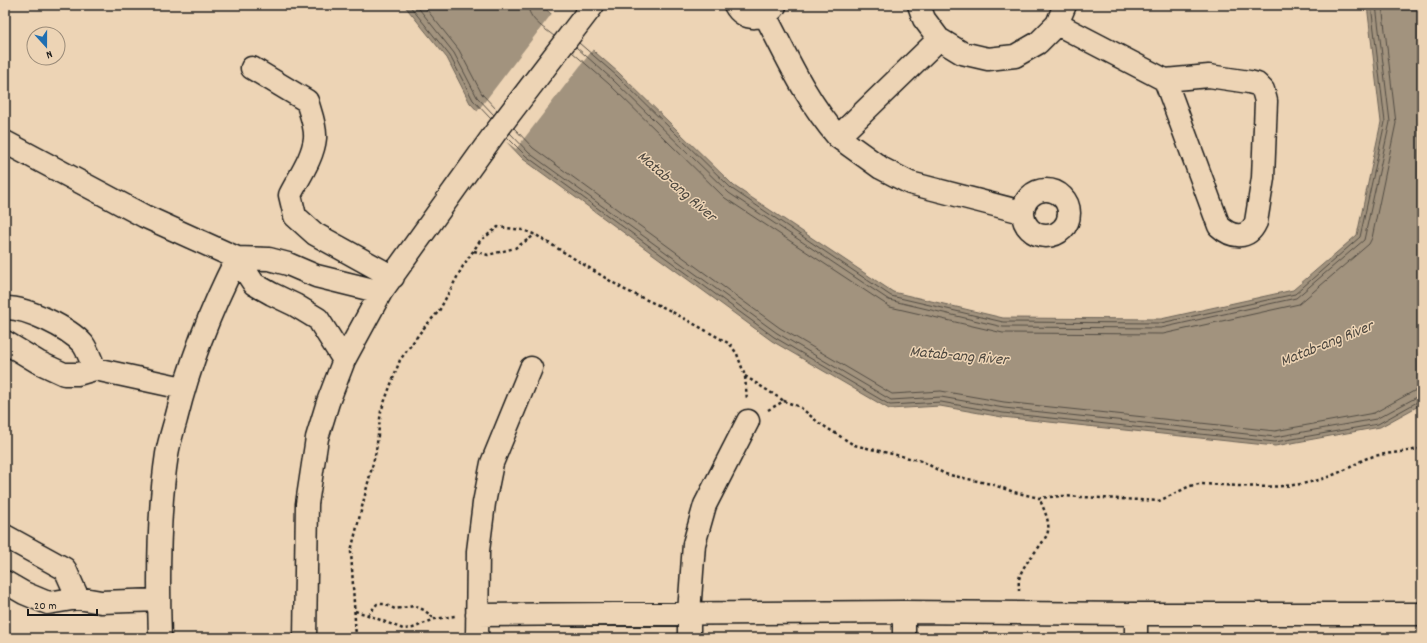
<svg xmlns="http://www.w3.org/2000/svg" width="1427" height="643" font-family="Dekko,sans-serif">
<rect width="100%" height="100%" fill="#edd4b5"/>
<filter id="ink" filterUnits="userSpaceOnUse"><feTurbulence type="fractalNoise" baseFrequency=".025" numOctaves="2"/><feDisplacementMap in="SourceGraphic" scale="8" xChannelSelector="R" yChannelSelector="G"/><feConvolveMatrix kernelMatrix="1 2 1 2 8 2 1 2 1" color-interpolation-filters="sRGB"/></filter>
<g filter="url(#ink)">
<path fill="#a2937e" stroke="#6c6357" d="M404,5H541L619,73L734,186L893,292L1003,318L1161,319L1293,290L1357,235L1381,122L1367,5H1422V404L1380,427L1275,446L1002,417L940,406L889,409L772,341L523,159L470,103L447,58Z"/>
<path fill="#edd4b5" d="M553,12L594,48L516,149L498,136L476,113Z"/>
<g fill="none" stroke-linecap="round" stroke-linejoin="round">
<path stroke="#524c43" stroke-width="1" d="M409,5L450,56L473,100L491,119
M416,5L454,53L477,97L494,115
M423,5L459,50L482,94L497,110
M528,5C528,19 544,28 554,36
M579,43L617,76L732,189L891,296L1003,322L1161,323L1295,294L1360,237L1385,122L1371,5
M576,47L613,80L729,193L889,300L1003,327L1161,328L1296,298L1364,240L1390,122L1376,5
M572,52L609,84L725,198L890,307L1003,333L1163,334L1299,304L1369,244L1372,238L1396,123L1382,5
M514,128L533,148L780,328L892,394L941,391L1004,402L1275,431L1374,413L1414,391L1422,390
M510,133L529,153L777,333L891,400L941,397L1004,408L1275,437L1376,419L1417,397L1422,396
M507,137L526,156L774,337L890,405L941,402L1003,413L1275,442L1378,424L1419,401H1422"/>
<g stroke="#1c1c1c" stroke-width="25">
<path id="minor" d="M735,5C744,22 765,20 775,6
M919,5L924,19L939,39L962,53L988,59L1015,56L1038,43L1057,24L1065,5
M765,15C788,59 806,100 838,137L939,39
M1057,24L1165,80L1209,76L1249,82L1257,84L1263,90L1266,101L1263,178L1256,222C1248,240 1232,238 1219,226L1165,80
M252,68L307,101C310,112 316,126 315,138C313,158 299,177 290,195L295,216L315,234L393,277
M838,137L881,168L910,183L1022,212
M5,142L144,216L237,258L269,259L288,264L316,276L381,292
M1023 213a23 23 0 1 1 46 0a23 23 0 1 1-46 0Z
M237,258L254,284L272,294L295,305L318,319L344,360
M5,308C26,307 69,328 83,344C88,351 91,361 95,369
M5,342L38,362L64,374H78L95,369L183,388
M5,536L65,569L78,598
M5,582L24,593L48,603L78,598L101,602L159,600
M477,615L904,612L1136,614H1422
M160,638C158,578 158,513 167,454C169,442 173,430 176,419C190,362 211,309 237,258
M305,638L307,504L317,438L328,402L344,360L381,292L495,133L593,5
M477,638L478,551L484,503L492,463L531,368
M689,638V613L694,544L705,505L748,421
M904,638V612
M1136,638V614"/>
</g>
<path stroke="#1c1c1c" stroke-width="2.5" stroke-dasharray="3 3" stroke-linecap="butt" d="M474,251L488,255L515,248L535,235
M745,376L784,401
M768,410L784,401L800,407L819,423L854,445L922,461L945,474L991,484L1014,492L1039,498L1063,496L1159,501L1190,486L1199,484C1237,485 1276,491 1315,481C1327,478 1338,473 1349,468C1356,464 1363,459 1371,457C1388,452 1405,453 1422,448
M1019,591C1019,587 1018,580 1020,576C1024,561 1046,543 1048,531C1050,521 1043,507 1039,498
M355,611L368,615L403,629L413,628L435,619L455,616
M368,615L377,604H384L395,609L414,606L424,610L435,619
M356,638L351,551L376,451L381,411L400,360L422,330L439,311L463,266L480,241L498,227L523,230L536,235L625,290L667,309L730,344L737,354L745,376L747,400"/>
<use href="#minor" stroke="#edd4b5" stroke-width="22"/>
</g>
</g>
<g text-anchor="middle" stroke-width="3" stroke-linejoin="round" paint-order="stroke">
<g font-size="16" font-style="italic" fill="#4b463e" stroke="#edd4b5">
<text transform="translate(678 185) rotate(41)" y="6">Matab-ang River</text>
<text transform="translate(1326 342) rotate(-22)" y="6">Matab-ang River</text>
<text transform="translate(959 354) rotate(5)" y="6">Matab-ang River</text>
</g>
</g>
<rect width="1427" height="643" fill="none" stroke="#edd4b5" stroke-width="20"/>
<rect x="10" y="10" width="1407" height="623" fill="none" stroke="#1c1c1c" stroke-width="1.5" filter="url(#ink)"/>
<g transform="translate(46 46) rotate(159)"><circle r="19" fill="#edd4b5" stroke="#998a78"/>
<path d="M0-3L7 15L0 10L-7 15Z" fill="#1f6fb2"/>
<text y="-6" font-size="11" font-weight="bold" text-anchor="middle" fill="#1c1c1c">N</text>
</g>
<path d="M28 609v6h69v-6" fill="none" stroke="#1c1c1c" stroke-width="2"/>
<text x="34" y="609" font-size="12" fill="#1c1c1c" stroke="#edd4b5" stroke-width="3" paint-order="stroke">20 m</text>
</svg>
